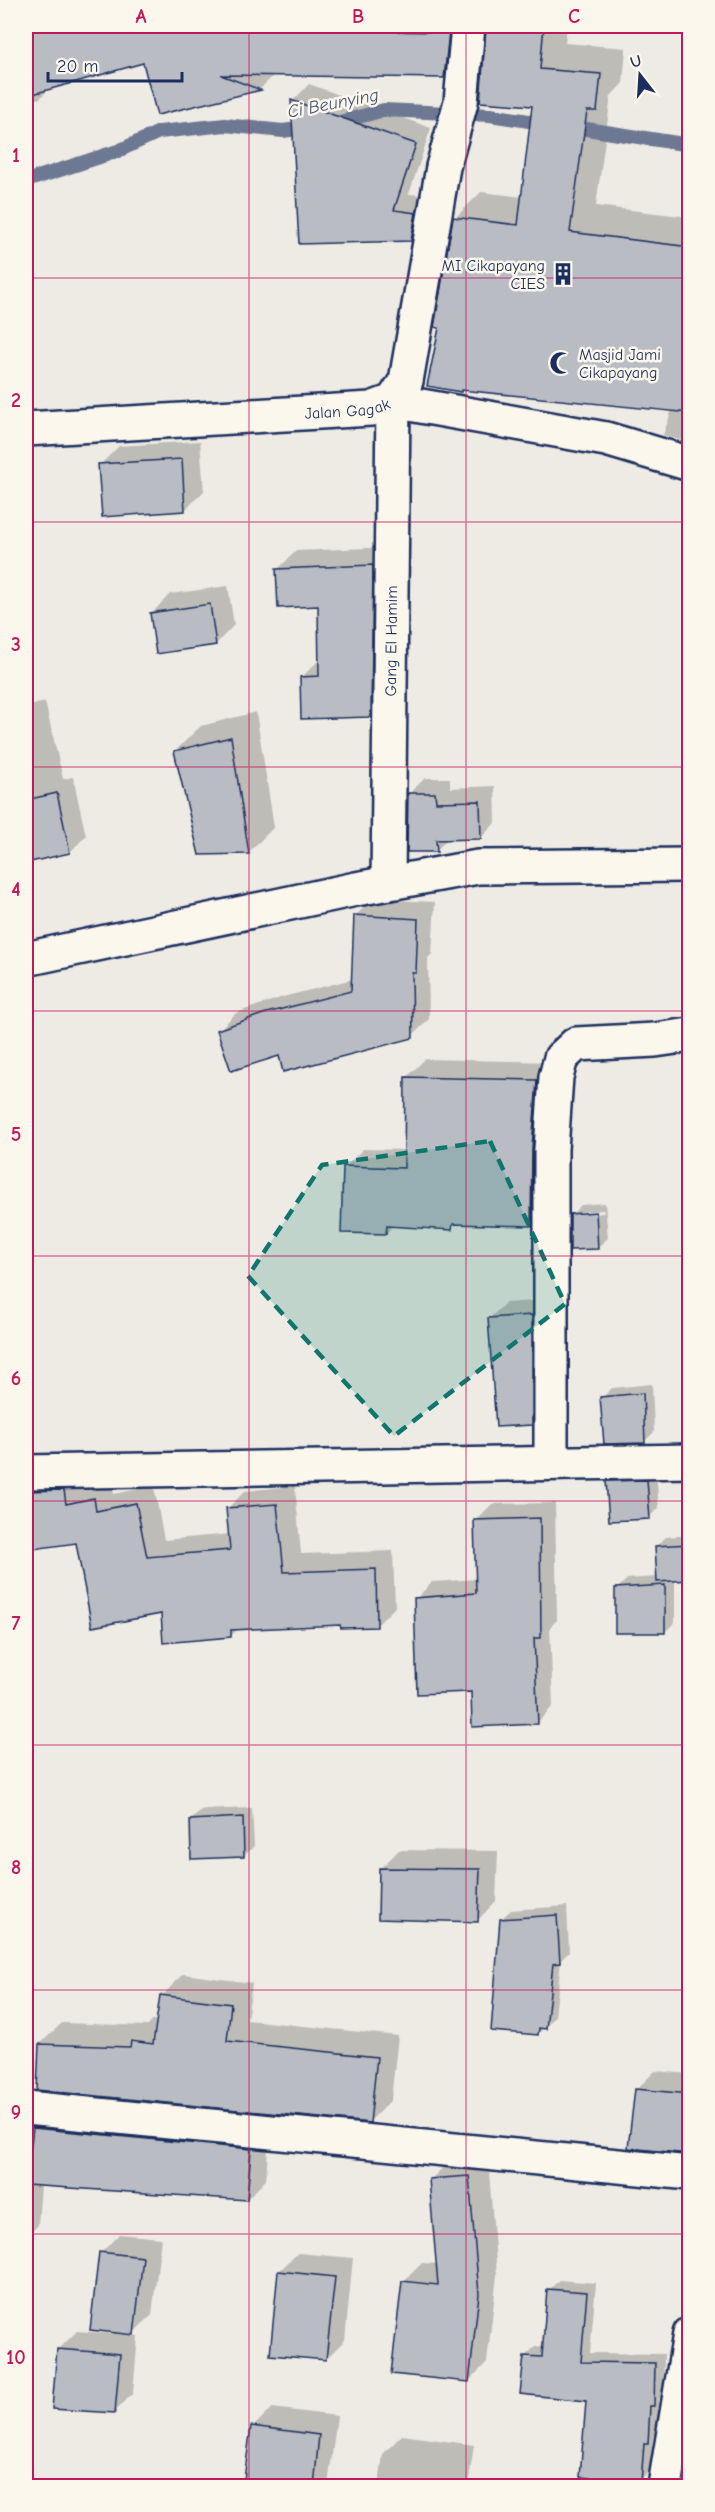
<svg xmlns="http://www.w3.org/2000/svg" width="715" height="2512" font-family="'Comic Neue',sans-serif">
<rect width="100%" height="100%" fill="#eeebe4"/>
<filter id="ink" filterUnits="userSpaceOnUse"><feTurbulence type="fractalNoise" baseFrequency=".0167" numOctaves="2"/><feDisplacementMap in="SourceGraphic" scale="12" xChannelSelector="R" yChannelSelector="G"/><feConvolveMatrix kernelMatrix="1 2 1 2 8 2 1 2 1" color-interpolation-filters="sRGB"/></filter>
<g filter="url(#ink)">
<path fill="#0003" fill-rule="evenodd" d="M26,26H458V60L441,77L274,75L261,88L158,113L145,61L50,88L40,98L26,102Z
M505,26H567L565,43L626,48L623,83L611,96L596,206L690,217V443L663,435L672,410L440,327L455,218L481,192L523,197L534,105L497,102Z
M309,84L431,128L409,194L432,196L427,223L411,239L293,101Z
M200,441L204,491L185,510L100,465L119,446Z
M391,547L389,697L370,716L302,677L321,658L320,605L277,570L296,551Z
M228,586L234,625L216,644L152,613L170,594Z
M45,702L63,779L73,777L86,836L70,852L26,862V707Z
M256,712L274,827L248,853L175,751L201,726Z
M425,778H450V788L495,786L496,822L481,838H448L436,851L409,794Z
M26,896L31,921L26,926Z
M373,899L435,902L432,954L428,958L429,1019L412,1036L280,1054L219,1030L236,1013L283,997L353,979L355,916Z
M425,1059L554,1062L548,1207L530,1225L457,1223L452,1228L394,1225L386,1233L345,1167L363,1149L406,1150L407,1077Z
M605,1203L608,1238L598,1247L571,1215L581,1205ZM603,1210L604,1213L579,1215V1212Z
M547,1300V1408L532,1424L489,1319L505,1303Z
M652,1384L654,1432L644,1442L602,1398L612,1388Z
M26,1470L111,1481L114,1494L154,1486L164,1540L230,1534L227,1509L245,1491L295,1486L301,1554L393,1551L395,1607L377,1625L342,1623L238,1629L231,1636L162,1612L77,1542L26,1549Z
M656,1471L659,1508L649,1517L608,1482L617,1472Z
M555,1503L557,1620L550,1627L553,1706L537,1723L472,1691L416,1599L432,1582L477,1579L476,1520L492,1504Z
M690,1535V1578L675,1579V1622L665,1632L617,1589L627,1579L658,1577L656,1546L666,1537Z
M252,1808L254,1846L244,1856L191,1820L201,1810Z
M399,1850L498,1851L496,1901L478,1920L381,1868Z
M567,1906L569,1952L561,1960L555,2017L538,2034L501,1919L511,1910Z
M183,1974L252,1983L247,2020L398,2036L391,2100L370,2121L40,2044L62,2023L148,2026L153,2020L158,2021L162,1996Z
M655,2071L690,2074V2154L636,2090Z
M54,2109L269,2131L266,2180L247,2199L41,2185L38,2225L26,2237V2161H31L35,2128Z
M488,2158L497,2275L487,2362L469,2381L403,2282L422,2263L438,2264L431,2179L450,2161Z
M119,2234L161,2238L152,2315L131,2335L138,2336L133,2393L115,2412L58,2350L77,2331L113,2334L101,2253Z
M298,2253L353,2258L345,2340L326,2359L279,2271Z
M559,2280L596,2283L590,2353L664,2354L663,2394L659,2399L657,2433L653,2437L650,2470L640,2480L587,2399L525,2356L535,2347H544L549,2290Z
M272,2408L337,2416L328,2486H245L253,2427Z
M402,2435L474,2445L468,2486H379L383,2454Z"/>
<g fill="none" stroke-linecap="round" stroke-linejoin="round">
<path stroke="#6d7892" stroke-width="14" d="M333,124L384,110L490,115L548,124
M567,126L690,145
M26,181L118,151L159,132L225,125L283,131L311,127"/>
</g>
<path fill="#b9bcc3" stroke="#1b2f5e" stroke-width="1.5" d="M26,26H368L369,31L449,32L444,78L221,75L261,90L157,115L143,63L26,96Z
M486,26H544L540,69L601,74L597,111H587L570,232L690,247V413L461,390V392L427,386L439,328L434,327L453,217L518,225L532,106L480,102Z
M291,100L416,144L394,210L416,213L411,241L299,244Z
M182,459L185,511L102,517L98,464Z
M373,565L371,717L301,719L300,677L319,676L318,606L278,608L276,569Z
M210,604L216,645L156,654L150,613Z
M231,737L249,854L199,855L174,751Z
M57,793L70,853L26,863V800Z
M408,793H435L436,802L480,801L481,839L436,840L437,852H407Z
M354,915L418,919L416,973H412L413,1038L283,1072L279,1056L231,1071L217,1030L263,1014L351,991Z
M405,1077L537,1080L532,1148L531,1226L453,1224L452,1230L387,1226L386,1234L341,1233L343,1166L404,1168Z
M596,1212L598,1249L570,1250V1214Z
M532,1315V1425L496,1427L488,1318Z
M643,1393L645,1443L604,1444L600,1397Z
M647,1480L650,1519L609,1521L606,1481Z
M64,1490L66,1504L94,1498L96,1511L136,1503L147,1557L230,1550L226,1508L277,1504L284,1572L376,1569L377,1627L341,1628L340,1625L231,1630V1637L163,1643L161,1614L92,1627L76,1543L26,1550V1491Z
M540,1518L541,1638H534L538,1724L472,1727L471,1692L417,1694L414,1598L476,1593L474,1520Z
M690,1544V1580L657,1582L655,1546Z
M665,1585V1633H615V1588Z
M243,1817L244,1857L191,1859L190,1820Z
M379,1868L480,1869L478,1922L378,1919Z
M557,1915L560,1963L553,1964L546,2029L539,2028L538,2035L491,2031L500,1919Z
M160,1995L231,2004L227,2041L377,2057L370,2123L37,2090L39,2044L130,2047L131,2041L153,2044Z
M635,2089L690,2094V2154L628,2148Z
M33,2128L251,2149L247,2200L26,2185Z
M469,2176L479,2294L469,2382L391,2374L402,2281L438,2285L429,2179Z
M99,2252L143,2257L134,2335L90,2330Z
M278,2271L335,2277L326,2360L270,2355Z
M547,2289L587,2292L581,2362L655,2363L654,2406H650L648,2444H644L641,2482L580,2477L586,2401L520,2394L524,2356L542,2357Z
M57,2349L120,2354L115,2413L52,2409Z
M251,2426L319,2435L314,2487H243Z"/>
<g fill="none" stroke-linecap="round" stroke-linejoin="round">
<g stroke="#1b2f5e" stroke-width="38">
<g id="street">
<path d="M393,401L606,439L690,464"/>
<path id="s1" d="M26,429L371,409L393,401L406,381L443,167L461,102L468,26"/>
<path id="s2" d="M388,883L393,401"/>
<path d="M26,959L356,889L478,867L690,865"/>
<path d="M551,1463V1149L556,1077L561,1058L576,1044L655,1040L690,1035"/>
<path d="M26,1472L690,1461"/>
<path d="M26,2108L690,2173"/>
<path d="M665,2486L690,2334"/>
</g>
</g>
<use href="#street" stroke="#fbf7ec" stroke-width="33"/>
</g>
</g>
<path fill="#0f766e" fill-opacity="0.2" stroke="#0f766e" stroke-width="4.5" stroke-dasharray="12 8" stroke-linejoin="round" d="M490,1141L565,1304L394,1436L248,1276L322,1165Z"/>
<path fill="none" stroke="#c2185b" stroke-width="1.5" stroke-opacity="0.55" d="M249,26V2486M466,26V2486M26,278H690M26,522H690M26,767H690M26,1011H690M26,1256H690M26,1501H690M26,1745H690M26,1990H690M26,2234H690"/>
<defs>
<g id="building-bare" transform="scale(1.8)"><path d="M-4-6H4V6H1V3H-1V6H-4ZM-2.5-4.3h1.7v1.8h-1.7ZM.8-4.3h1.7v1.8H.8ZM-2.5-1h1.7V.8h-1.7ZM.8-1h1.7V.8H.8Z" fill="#1b2f5e" stroke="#fbf7ec" stroke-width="2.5" paint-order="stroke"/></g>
<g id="mosque-bare" transform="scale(1.8)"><path d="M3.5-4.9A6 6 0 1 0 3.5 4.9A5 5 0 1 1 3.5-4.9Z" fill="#1b2f5e" stroke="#fbf7ec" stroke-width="2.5" paint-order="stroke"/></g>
</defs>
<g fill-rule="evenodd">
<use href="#building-bare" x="563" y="274"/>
<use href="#mosque-bare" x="561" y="363"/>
</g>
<g text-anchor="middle" stroke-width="5" stroke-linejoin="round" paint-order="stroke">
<g font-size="16" fill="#1b2f5e" stroke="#fbf7ec" text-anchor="end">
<text x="545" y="271">MI Cikapayang<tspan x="545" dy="18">CIES</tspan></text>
<text x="579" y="360" text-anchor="start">Masjid Jami<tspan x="579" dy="18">Cikapayang</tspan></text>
</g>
<g font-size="16" fill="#1b2f5e" stroke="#fbf7ec">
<text dy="6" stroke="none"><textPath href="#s1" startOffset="322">Jalan Gagak</textPath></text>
<text dy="6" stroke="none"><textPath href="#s2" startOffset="242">Gang El Hamim</textPath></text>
</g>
<g font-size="18" font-style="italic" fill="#445378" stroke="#fbf7ec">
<text transform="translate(333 103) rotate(-11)" y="6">Ci Beunying</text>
</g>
</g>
<rect width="715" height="2512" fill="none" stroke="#fbf7ec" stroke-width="66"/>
<g transform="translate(640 75) rotate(343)" stroke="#fbf7ec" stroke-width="4.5" paint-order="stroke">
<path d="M0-4.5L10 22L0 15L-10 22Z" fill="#1b2f5e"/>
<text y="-9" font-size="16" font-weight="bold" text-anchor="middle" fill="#1b2f5e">U</text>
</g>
<path d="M48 72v9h134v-9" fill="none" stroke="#1b2f5e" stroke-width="3"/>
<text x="57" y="72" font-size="18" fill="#1b2f5e" stroke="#fbf7ec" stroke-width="4.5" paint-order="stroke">20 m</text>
<rect x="33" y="33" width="649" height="2446" fill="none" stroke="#c2185b" stroke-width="2"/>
<g font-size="20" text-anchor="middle" font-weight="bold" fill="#c2185b">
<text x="141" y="23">A</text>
<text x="358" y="23">B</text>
<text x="574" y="23">C</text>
<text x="16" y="162">1</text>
<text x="16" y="407">2</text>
<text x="16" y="651">3</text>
<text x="16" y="896">4</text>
<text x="16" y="1141">5</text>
<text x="16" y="1385">6</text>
<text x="16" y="1630">7</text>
<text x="16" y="1874">8</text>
<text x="16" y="2119">9</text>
<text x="16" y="2364">10</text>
</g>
</svg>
